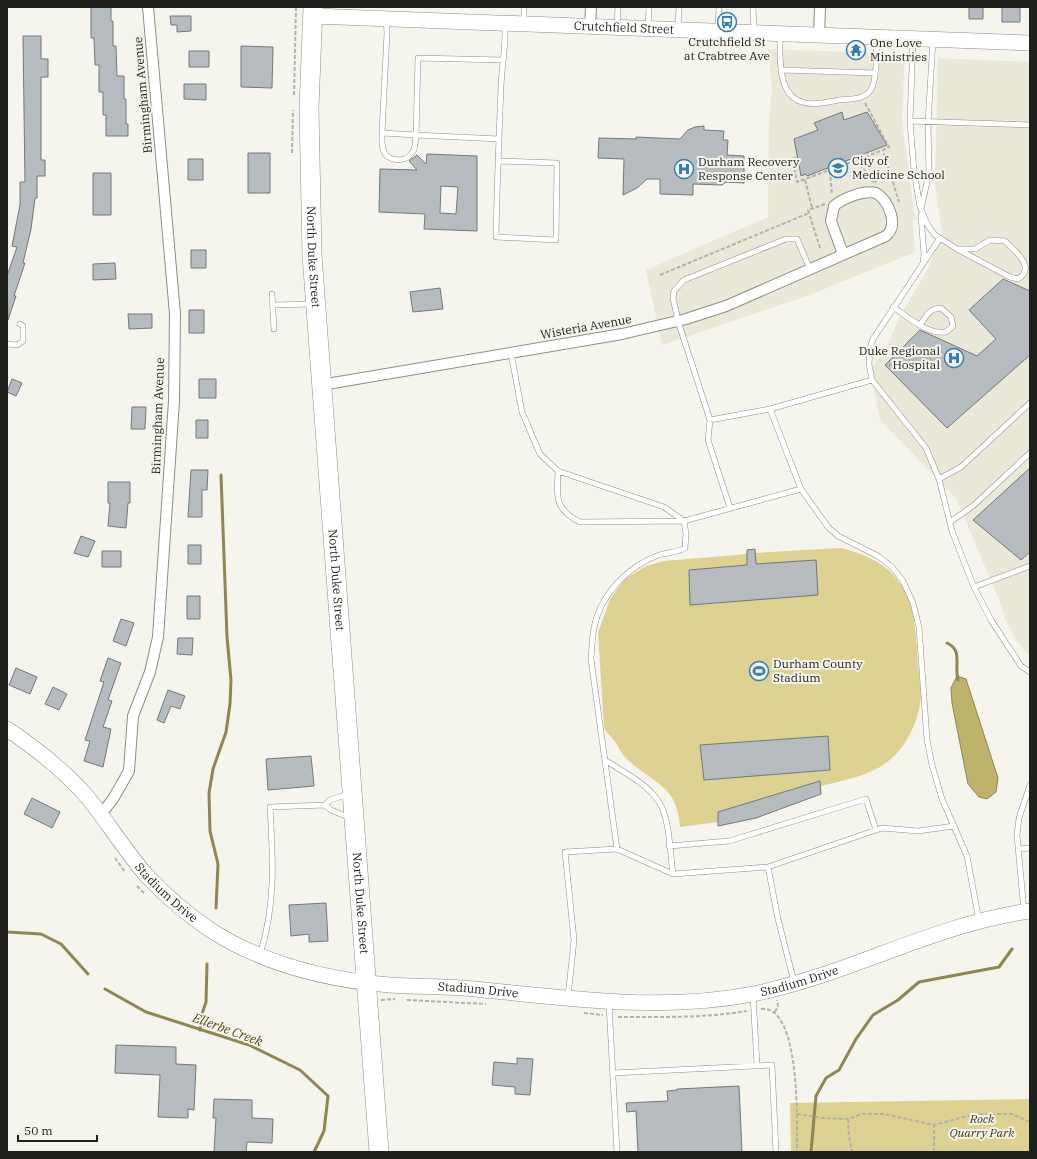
<svg xmlns="http://www.w3.org/2000/svg" width="1037" height="1159" font-family="'IBM Plex Serif',serif">
<rect width="100%" height="100%" fill="#f6f5ed"/>
<path fill="#eae8d9" d="M768,49L905,54L902,119L914,212L917,219L913,220L915,252L810,295L662,345L646,270L768,217L769,123L772,88Z
M938,58L1030,62V657L1016,640L1005,619L1000,602L956,498L880,420L870,371L887,346L900,316L929,267L942,232L935,186Z"/>
<path fill="#ddd291" d="M841,548C861,553 882,561 896,578C916,601 916,636 918,665C919,674 921,685 921,695C920,718 908,744 891,759C872,776 844,780 821,786V794C787,806 754,819 718,826V822L680,827C677,782 651,784 625,757C620,752 618,744 613,739C609,734 606,733 604,727L598,633L610,599L625,579L646,566L664,561L747,554V550L755,549V553Z
M1030,1099V1152H791L790,1103Z"/>
<path fill="#bfb26b" stroke="#8f8653" d="M957,676L966,679L998,778L996,792L987,799L979,797L968,784L952,703L951,688Z"/>
<g fill="none" stroke-linecap="round" stroke-linejoin="round">
<path stroke="#8f8653" stroke-width="3" d="M947,643C963,650 954,665 958,680
M216,908L218,864L210,831L209,793L213,769L226,732L230,704L231,680L227,637L221,475
M7,932L41,934L61,944L88,974
M105,989L146,1012L249,1045L300,1070L328,1096L324,1131L314,1152
M200,1030L202,1014L206,1002L207,964
M811,1152L816,1096L826,1078L839,1070L856,1039L873,1015L898,1000L919,982L999,967L1012,949"/>
</g>
<path fill="#b7bcc1" stroke="#72787c" fill-rule="evenodd" d="M91,7H111V21H113V46H116L117,76H124V99H126V124H128V136H106V115H103V92H99V65H95L94,38H91Z
M969,7H983V19H969Z
M1002,7H1020V22H1002Z
M170,16H191V31L177,32V25H171Z
M23,36H41V59H48V77H41V160H45V176H37V198H35L31,229L23,263H25L14,296H16L8,320L7,276L17,247L12,246L20,205V182H25Z
M241,46L273,47L272,88L241,87Z
M189,51H209V67H189Z
M184,84H206V100L184,99Z
M842,112L844,120L867,112L887,145L807,176L806,174L801,176L794,139L818,130L814,123Z
M704,126V130L724,131L723,140H728L727,155L744,156V183L726,182L722,185L693,184V195L660,194V179H647L637,188L623,195L624,159L598,158L599,138L636,139V137L680,139L688,130L695,127Z
M248,153H270V193H248Z
M427,154L477,156V231L424,229L425,214L379,212L380,169L417,170L409,161L417,155L426,164ZM441,186L458,187L456,214L440,213Z
M188,159H203V180H188Z
M93,173H111V215H93Z
M191,250H206V268H191Z
M115,263L116,279L93,280V264Z
M1003,279L1030,291V355L947,428L885,365L920,330L977,356L996,339L969,310Z
M440,288L443,309L413,312L410,292Z
M189,310H204V333H189Z
M128,314H152V328L129,329Z
M12,379L22,383L16,396L7,392Z
M199,379H216V398H199Z
M132,407H146L145,429H131Z
M196,420H208V438H196Z
M1030,468V552L1021,560L973,520Z
M191,470H208L207,490H202V517H188Z
M108,482H130V503H128L126,528L108,526L110,503H108Z
M81,536L95,541L88,557L74,553Z
M188,545H201V564H188Z
M755,549L756,564L816,560L818,595L690,605L689,570L747,565V550Z
M102,551H121V567H102Z
M187,596H200V619H187Z
M121,619L134,623L126,646L113,641Z
M178,638H193L192,655L177,654Z
M108,658L121,663L108,700L112,701L103,727L111,729L103,767L84,761L90,741L85,740L104,682L100,681Z
M16,668L37,677L30,694L9,685Z
M53,687L67,694L59,710L45,704Z
M168,690L185,696L180,709L171,706L164,723L157,720Z
M828,736L830,770L704,780L700,745Z
M311,756L314,786L268,790L266,759Z
M820,781L821,794L756,818L718,826V812Z
M32,798L60,812L52,828L24,814Z
M326,903L328,941L309,942V934L291,936L289,905Z
M116,1045L176,1047V1064L196,1065L194,1110L188,1109V1118L158,1117L160,1075L115,1073Z
M517,1058L533,1059L530,1095L515,1094V1087L492,1085L494,1062L517,1064Z
M739,1086L742,1152H638L636,1111L627,1112L626,1103L668,1101L667,1091L677,1090V1089Z
M214,1099L252,1100V1118L273,1119L272,1143L247,1142L246,1152H214L216,1118H213Z"/>
<g fill="none" stroke-linecap="round" stroke-linejoin="round">
<g stroke="#8e8d87" stroke-width="6">
<path id="lane" d="M753,7L754,32
M524,23V7
M617,26L618,7
M648,28L649,7
M678,28L679,7
M718,30L719,7
M780,35C780,56 777,95 802,102C814,106 827,102 839,100C849,99 863,100 870,91C877,82 877,51 876,40
M913,40L910,121L914,171L920,207
M933,40L928,123L929,173L921,209L927,224L935,235L957,249L1010,277L1018,279C1037,268 1014,250 1005,241L990,240L975,249H957
M782,70L875,73
M910,121L1030,125
M382,133L416,135C415,141 416,148 412,153C407,161 393,162 386,155C381,150 382,140 382,133L387,33L386,20
M499,139L416,135L418,58L502,60
M498,161L557,163L556,240L496,237C497,186 499,136 501,86C502,65 506,45 505,24
M921,215L924,254L923,263
M940,238L873,339L870,348L869,364L872,380L926,448L939,479L952,531L974,587L991,620L1021,666L1030,672
M272,294L274,329
M273,305L312,304
M893,307C908,317 928,335 946,332L953,326L951,317L941,308C930,308 926,316 920,325
M7,344L17,345L23,341V326L20,324
M511,353L522,412L540,454L558,471C557,497 554,509 580,522L684,521L664,507L558,471
M770,409L872,380
M710,420L708,440L730,508
M939,479L961,467L1030,403
M801,489L770,409L710,420L678,321L673,298L674,291L684,280L786,239H797L810,269
M950,522L973,506L1030,453
M974,587L1030,566
M605,760C623,772 647,783 659,802C670,819 670,854 673,874
M325,805L330,800L349,794
M669,846L729,841L866,799L876,830
M617,849L591,659C592,648 592,638 594,628C600,595 628,566 659,555C668,552 676,553 685,548L686,534L684,521L801,489L828,527L838,536L878,556L892,567L903,581L913,603L919,627L927,740L932,765L942,799L967,856L979,921
M1018,849L1030,848
M768,867L778,919L794,982
M1024,911L1017,835L1019,818L1030,785
M260,954C276,906 273,857 270,807L325,805L331,810L350,818
M753,995L757,1065
M568,997L574,940L565,852L617,849L673,874L768,867L882,828L918,831L954,826
M609,1003L617,1152
M613,1073L772,1065L776,1152"/>
</g>
<g stroke="#8e8d87" stroke-width="12">
<path id="street" d="M590,27L591,7
M819,35L820,7
M321,385L622,334L686,319L726,306L886,236C899,225 889,201 876,193C864,190 843,198 834,206L831,221L843,254
M101,814L113,799L129,771L133,716L150,672L158,637L174,401L175,314L148,7"/>
</g>
<g stroke="#8e8d87" stroke-width="16">
<g id="secondary">
<path id="s1" d="M313,16L1030,43"/>
<path id="s2" d="M7,729C37,749 65,771 89,799C109,824 126,852 147,876C167,897 188,915 212,931C264,964 329,980 390,985C418,987 447,986 475,989C567,998 661,1012 753,994C848,975 934,924 1030,911"/>
</g>
</g>
<g stroke="#8e8d87" stroke-width="20">
<g id="highway">
<path id="s3" d="M313,7L309,108L312,255L379,1152"/>
</g>
</g>
<path stroke="#b2b2ab" stroke-width="2" stroke-dasharray="4 2" stroke-linecap="butt" d="M294,95L296,7
M865,103L889,147L883,150L899,202
M292,153L293,110
M795,157L793,161L797,182L857,160
M830,171L832,195
M805,180L812,208
M873,182L891,176
M873,182L857,160L883,150
M820,248L808,210L825,204
M660,275L809,213
M115,858L125,872
M137,886L145,894
M381,1000L395,999
M407,1000L486,1004
M761,1009C801,1004 797,1126 797,1152
M775,1012L778,1006L777,1000
M584,1013L603,1015
M618,1017C661,1017 705,1018 747,1011
M797,1114L823,1118L848,1119L862,1114H884L934,1125L975,1114H1012L1030,1122
M848,1119L849,1136L852,1152
M934,1152V1125"/>
<use href="#lane" stroke="#fff" stroke-width="5"/>
<use href="#street" stroke="#fff" stroke-width="10"/>
<use href="#secondary" stroke="#fff" stroke-width="15"/>
<use href="#highway" stroke="#fff" stroke-width="19"/>
</g>
<defs>
<g id="bus-ring" transform="scale(1)"><circle r="9.5" fill="#f6f5ed" stroke="#347eb2" stroke-width="1.5"/><path d="M-5-6H5V4H4V6H2V4H-2V6H-4V4H-5ZM-3.5-4V0h7V-4ZM-3.5 1.2v1.5H-2V1.2ZM2 1.2v1.5H3.5V1.2Z" fill="#347eb2"/></g>
<g id="temple-ring" transform="scale(1)"><circle r="9.5" fill="#f6f5ed" stroke="#347eb2" stroke-width="1.5"/><path d="M0-6L5-2H3V0L6.5 2.5H4V6H1.5V3h-3V6H-4V2.5H-6.5L-3 0V-2H-5Z" fill="#347eb2"/></g>
<g id="school-ring" transform="scale(1)"><circle r="9.5" fill="#f6f5ed" stroke="#347eb2" stroke-width="1.5"/><path d="M0-5L7-2L0 1L-7-2ZM-4 1L0 2.5L4 1V4Q0 6-4 4Z" fill="#347eb2"/></g>
<g id="hospital-ring" transform="scale(1)"><circle r="9.5" fill="#f6f5ed" stroke="#347eb2" stroke-width="1.5"/><path d="M-5-5h3v3.5h4V-5h3V5h-3V1.5h-4V5h-3Z" fill="#347eb2"/></g>
<g id="stadium-ring" transform="scale(1)"><circle r="9.5" fill="#f6f5ed" stroke="#347eb2" stroke-width="1.5"/><path d="M0-5a6.5 5 0 1 0 0 10a6.5 5 0 1 0 0-10ZM-3.5-1.8h7v3.6h-7Z" fill="#347eb2"/></g>
</defs>
<g fill-rule="evenodd">
<use href="#bus-ring" x="727" y="22"/>
<use href="#temple-ring" x="856" y="50"/>
<use href="#school-ring" x="838" y="168"/>
<use href="#hospital-ring" x="684" y="169"/>
<use href="#hospital-ring" x="954" y="358"/>
<use href="#stadium-ring" x="759" y="671"/>
</g>
<g text-anchor="middle" stroke-width="4" stroke-linejoin="round" paint-order="stroke">
<g font-size="12" fill="#1f1f1c" stroke="#f6f5ed">
<text dy="4" stroke="none"><textPath href="#s1" startOffset="311">Crutchfield Street</textPath></text>
<text transform="translate(143 95) rotate(-95)" y="4">Birmingham Avenue</text>
<text dy="4" stroke="none"><textPath href="#s3" startOffset="250">North Duke Street</textPath></text>
<text transform="translate(586 327) rotate(-10)" y="4">Wisteria Avenue</text>
<text transform="translate(158 416) rotate(-88)" y="4">Birmingham Avenue</text>
<text dy="4" stroke="none"><textPath href="#s3" startOffset="574">North Duke Street</textPath></text>
<text dy="4" stroke="none"><textPath href="#s2" startOffset="230">Stadium Drive</textPath></text>
<text dy="4" stroke="none"><textPath href="#s3" startOffset="898">North Duke Street</textPath></text>
<text dy="4" stroke="none"><textPath href="#s2" startOffset="890">Stadium Drive</textPath></text>
<text dy="4" stroke="none"><textPath href="#s2" startOffset="566">Stadium Drive</textPath></text>
</g>
<g font-size="12" fill="#1f1f1c" stroke="#f6f5ed" text-anchor="start">
<text x="727" y="46" text-anchor="middle">Crutchfield St<tspan x="727" dy="14">at Crabtree Ave</tspan></text>
<text x="870" y="47">One Love<tspan x="870" dy="14">Ministries</tspan></text>
<text x="852" y="165">City of<tspan x="852" dy="14">Medicine School</tspan></text>
<text x="698" y="166">Durham Recovery<tspan x="698" dy="14">Response Center</tspan></text>
<text x="940" y="355" text-anchor="end">Duke Regional<tspan x="940" dy="14">Hospital</tspan></text>
<text x="773" y="668">Durham County<tspan x="773" dy="14">Stadium</tspan></text>
</g>
<g font-size="12" font-style="italic" fill="#3d3717" stroke="#f6f5ed">
<text x="982" y="1123">Rock<tspan x="982" dy="14">Quarry Park</tspan></text>
</g>
<g font-size="13" font-style="italic" fill="#534a12" stroke="#f6f5ed">
<text transform="translate(228 1029) rotate(20)" y="5">Ellerbe Creek</text>
</g>
</g>
<rect width="1037" height="1159" fill="none" stroke="#1f1f1c" stroke-width="16"/>
<path d="M18 1135v6h79v-6" fill="none" stroke="#1f1f1c" stroke-width="2"/>
<text x="24" y="1135" font-size="12" fill="#1f1f1c" stroke="#f6f5ed" stroke-width="3" paint-order="stroke">50 m</text>
</svg>
